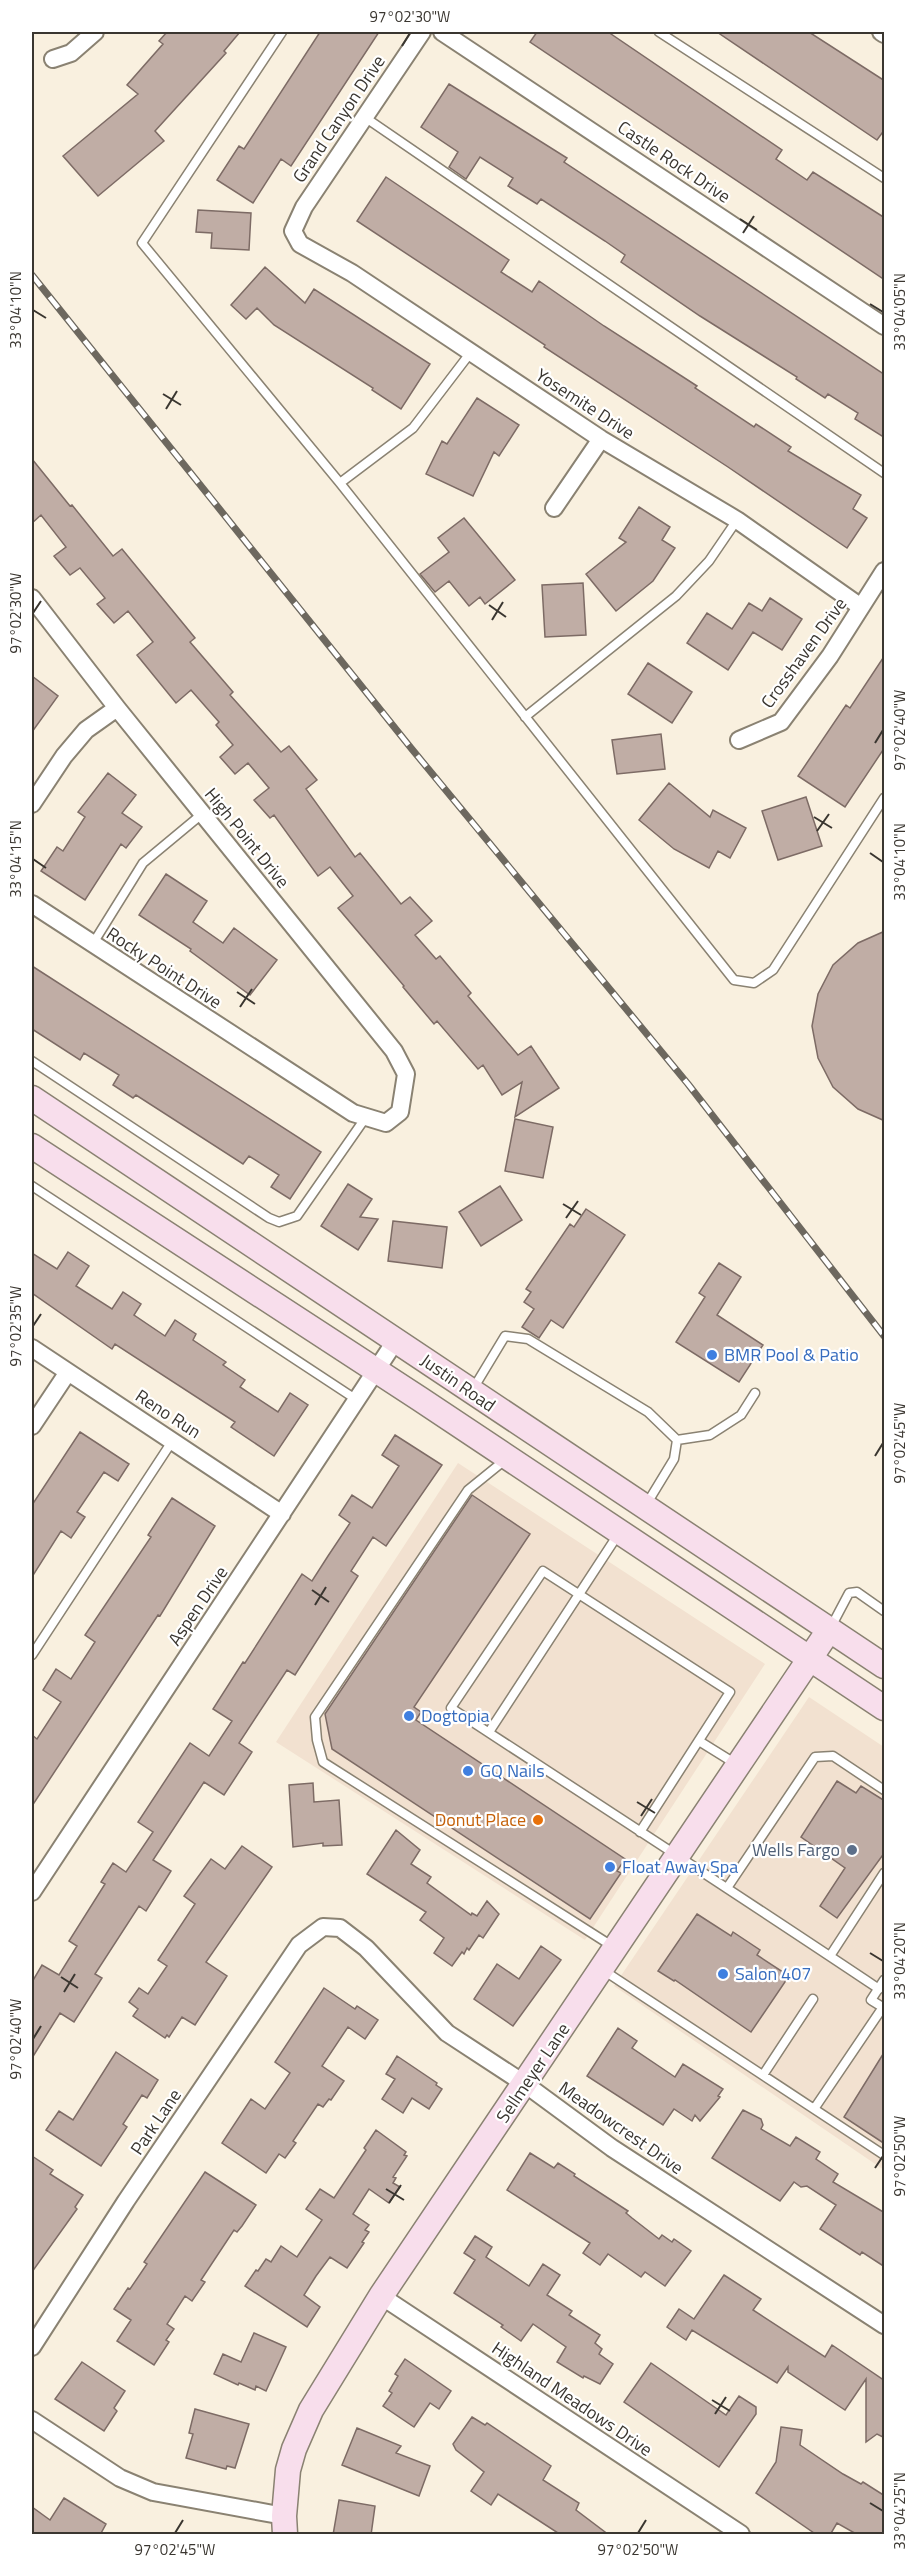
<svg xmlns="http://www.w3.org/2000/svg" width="916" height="2566" font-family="'Titillium Web',sans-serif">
<rect width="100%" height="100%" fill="#f9f0df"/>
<path fill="#f2e1d0" d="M458,1463L765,1664L585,1940L276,1742Z
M809,1697L884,1747V2170L614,1986Z"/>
<path fill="#c0ada5" stroke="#7d6b65" stroke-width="1.5" d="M167,32H240L224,51L226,53L155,131L164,141L98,196L63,156L138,94L127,85L163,44L159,41Z
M320,32H379L291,166L281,159L253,203L217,180L239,146L244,149Z
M537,32H608L782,150L776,159L807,180L813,172L885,218V280L530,42Z
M717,32H809L885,81V129L877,140Z
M449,84L567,158L564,162L885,375V438L855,419L858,413L828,394L825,398L796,379L797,377L700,316L621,262L625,255L605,241L541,199L537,204L508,186L513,178L480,157L466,179L449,167L458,152L421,127Z
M386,177L509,260L501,272L532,292L539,281L604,326L697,386L695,388L754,427L756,424L791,447L788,451L861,495L853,509L867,518L847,548L728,467L544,347L545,345L357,221Z
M198,210L251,213L249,250L211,248L212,233L196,232Z
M265,267L305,303L314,289L430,364L401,409L372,390L373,388L274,325L257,308L246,319L231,305Z
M477,398L519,425L499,456L494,452L473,496L426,474L442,441L447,444Z
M32,459L70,506L72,505L113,556L122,549L195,638L190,642L233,692L230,695L281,752L289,746L317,780L306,789L355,857L360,853L401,904L410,897L432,921L415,935L436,959L440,956L471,993L468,996L518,1055L531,1046L559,1088L515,1117L522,1082L502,1095L483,1065L478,1069L437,1021L434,1024L403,987L404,986L338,908L353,896L330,867L318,876L274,815L270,818L254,800L269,788L248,763L235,774L220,757L233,745L216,725L219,722L191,690L176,703L137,655L153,642L128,611L114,623L97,604L105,598L80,568L70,575L54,556L66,547L41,515L32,523Z
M639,507L670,527L662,540L675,548L653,581L616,611L586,574L626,542L619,538Z
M464,518L515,580L485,604L480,597L469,606L449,581L435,592L420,574L449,552L438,538Z
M583,583L586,635L545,637L542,585Z
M770,598L802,619L782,650L753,632L728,670L687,643L707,613L732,629L749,603L762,611Z
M885,655V747L845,807L798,776L846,705L850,708Z
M648,663L692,692L672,723L628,694Z
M32,676L58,696L32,732Z
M661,734L665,769L617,774L612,740Z
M108,773L136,795L122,813L142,827L126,848L121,844L85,900L41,871L57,847L63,851L85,817L78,812Z
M669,783L710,817L713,810L746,828L730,858L718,851L709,868L674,849L639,820Z
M806,797L822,846L778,860L762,811Z
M166,874L207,901L193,922L223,943L234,928L277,960L250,995L190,951L191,949L139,915Z
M885,931V1121L858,1109L833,1087L818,1058L812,1026L818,994L833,965L858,943Z
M32,966L321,1152L290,1199L271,1187L279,1175L249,1156L243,1164L136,1095L133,1098L113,1085L119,1075L84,1053L80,1060L32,1029Z
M515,1119L553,1127L543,1178L505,1171Z
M348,1184L372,1199L360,1217L378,1219L358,1250L321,1226Z
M500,1186L522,1220L481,1246L459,1212Z
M586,1209L625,1235L563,1328L551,1320L539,1338L522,1327L534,1309L524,1302L531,1292L526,1289L570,1224L574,1227Z
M393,1221L447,1227L442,1268L388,1261Z
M68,1252L89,1266L76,1286L112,1309L123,1292L141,1304L134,1315L165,1336L175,1320L196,1334L193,1340L226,1362L223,1365L245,1380L240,1387L278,1412L290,1393L308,1405L274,1456L231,1427L235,1422L115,1344L112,1349L32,1293V1253L57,1269Z
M719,1263L741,1277L717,1315L763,1345L739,1382L676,1342L705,1297L699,1293Z
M80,1432L129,1464L118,1481L104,1472L77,1512L85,1517L71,1538L61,1531L32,1577V1505Z
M395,1435L442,1465L386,1546L373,1537L351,1571L358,1576L295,1675L287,1670L239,1743L252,1752L224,1795L204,1782L153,1860L171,1871L146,1911L139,1906L95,1974L102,1978L74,2022L60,2013L32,2058V1982L42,1965L59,1975L77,1946L69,1941L105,1884L101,1882L113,1863L126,1872L153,1832L138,1822L190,1743L209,1756L232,1721L213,1709L243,1662L245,1663L302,1574L312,1581L328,1556L350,1523L339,1515L352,1495L372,1508L399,1466L382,1455Z
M472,1495L530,1534L414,1707L421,1712L416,1720L625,1859L617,1871L621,1873L590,1919L332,1749L325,1714Z
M172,1498L215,1526L160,1616L158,1615L32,1806V1735L37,1739L61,1702L43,1690L56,1669L71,1679L95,1642L85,1635L151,1537L148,1535Z
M837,1781L856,1793L861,1786L885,1801V1852L837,1918L820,1906L845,1868L801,1837Z
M313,1783L314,1802L339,1800L342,1845L323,1846V1843L293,1847L289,1785Z
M396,1830L420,1850L411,1864L431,1877L427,1883L471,1915L472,1913L477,1916L487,1901L499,1914L483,1938L479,1935L469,1950L467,1948L464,1954L462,1952L452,1966L434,1953L444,1938L420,1920L426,1912L367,1874Z
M242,1846L272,1867L206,1962L227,1976L195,2025L182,2017L169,2037L167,2035L165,2038L133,2016L138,2009L129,2002L139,1988L148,1994L167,1966L158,1960L195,1904L184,1896L211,1859L225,1869Z
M697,1914L731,1936L733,1932L760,1950L757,1955L789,1976L751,2032L675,1980L674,1981L658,1971Z
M541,1946L561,1960L513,2026L474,1999L497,1964L519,1979Z
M324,1988L355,2009L357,2006L378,2020L365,2039L348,2027L322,2066L344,2081L331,2100L329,2099L323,2107L318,2104L293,2141L296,2143L285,2158L279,2154L266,2173L222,2143L251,2099L265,2109L290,2073L275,2062Z
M618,2028L637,2041L632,2048L675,2077L683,2064L723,2089L718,2096L720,2097L700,2121L695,2115L692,2121L674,2109L663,2125L587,2076Z
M885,2051V2144L844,2117Z
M116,2052L158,2080L147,2098L142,2095L123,2124L127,2127L101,2166L46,2130L59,2111L73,2120Z
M397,2056L437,2083L436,2085L442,2089L429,2109L412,2098L403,2113L382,2099L395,2079L386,2074Z
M743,2110L761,2119L763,2125L761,2129L790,2146L796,2137L820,2152L816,2159L838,2174L833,2182L885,2213V2267L862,2252L860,2255L820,2229L836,2205L807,2186L801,2187L794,2182L780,2201L712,2158Z
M376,2130L406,2152L404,2155L407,2156L393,2177L396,2178L393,2183L400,2187L389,2203L369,2189L353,2214L369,2225L365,2230L369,2232L362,2242L364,2243L347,2268L330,2257L316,2276L304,2295L320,2307L307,2327L245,2286L256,2270L258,2271L266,2259L271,2262L281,2246L297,2257L322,2220L306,2209L320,2189L334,2198L366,2150L364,2148Z
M530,2153L554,2168L558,2163L575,2174L574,2176L628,2211L626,2213L632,2218L659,2239L662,2235L672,2242L674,2239L691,2251L665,2286L645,2272L641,2277L608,2254L600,2265L583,2253L590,2243L507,2190Z
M32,2156L53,2170L50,2174L83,2195L75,2207L77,2209L32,2272Z
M205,2172L256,2205L242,2226L237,2232L234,2230L201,2280L205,2282L192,2301L185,2296L167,2324L174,2329L166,2340L169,2342L154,2365L117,2341L131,2320L114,2309L128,2288L130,2289L147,2264L144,2262Z
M475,2236L492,2247L486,2257L529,2286L543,2264L560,2275L547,2295L572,2311L569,2315L600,2335L595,2343L602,2349L599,2354L613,2364L600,2384L584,2376L583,2378L557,2362L566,2347L533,2324L521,2341L501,2327L503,2325L454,2293L475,2260L464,2253Z
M724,2275L761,2299L753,2310L825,2357L832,2345L885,2381V2438L877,2434L866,2442V2379L845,2410L788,2372V2367L777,2383L692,2330L686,2340L667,2327L679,2309L694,2319Z
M254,2333L286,2347L266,2391L256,2386L255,2390L239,2383L238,2385L214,2374L223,2354L241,2362Z
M405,2359L451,2391L439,2409L430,2403L414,2427L383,2406L392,2393L389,2391L398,2376L395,2374Z
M82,2362L125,2391L114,2408L117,2411L104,2431L55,2399Z
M651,2363L726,2415L739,2396L756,2407V2414L719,2467L624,2402Z
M195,2409L249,2424L235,2468L227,2466L226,2469L186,2458L193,2434L189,2433Z
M472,2417L485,2425L487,2423L551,2466L543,2480L579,2503L576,2510L609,2535H561L498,2494L491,2505L471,2491L484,2472L456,2450L453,2444Z
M781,2427L802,2430L800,2445L843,2474L861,2484L863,2482L885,2496V2535H858L837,2523L830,2535H817L756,2493L776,2462Z
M357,2428L401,2446L396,2453L430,2466L419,2496L342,2465Z
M64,2498L106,2524L100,2535H32V2507L50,2520Z
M339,2500L375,2506L371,2535H333Z"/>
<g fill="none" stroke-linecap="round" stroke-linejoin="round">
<g stroke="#8a8272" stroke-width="11">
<path id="lane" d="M282,32L142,243L340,483L734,980L754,983L773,970L884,798
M659,32L884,178
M363,116L884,473
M340,483L413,428L471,352
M525,717L676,596L709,561L737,520
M92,945L143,863L202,814
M32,1061L269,1218L279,1222L297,1216L366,1117
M32,1186L357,1400
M473,1389L505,1336L528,1339L648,1412L677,1440L674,1459L646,1505
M677,1440L710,1435L741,1415L755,1393
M505,1460L468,1490L315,1717L317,1740L323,1762L612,1946
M831,1627L849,1593L857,1592L884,1611
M32,1655L173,1440
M489,1732L619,1533
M699,1741L736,1764
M640,1832L730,1692L543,1571L451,1708C594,1801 737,1894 879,1989
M727,1888L815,1757L833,1756L884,1790
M830,1956L884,1873
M603,1970L884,2155
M884,1980L871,2000L884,2008
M763,2075L813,1999
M814,2109L883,2007"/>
</g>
<g stroke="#8a8272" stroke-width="20">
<path id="street" d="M422,32L304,207L293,231L300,244L352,273L601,439L737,520L861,607
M442,32L884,326
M881,32L884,34
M53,59L71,53L95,32
M554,508L601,439
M32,598L117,708L394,1051L406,1074L400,1112L386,1123L353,1113L32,904
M739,740L781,722L830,656L884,571
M32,804L64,756L86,730L117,708
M32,1348L282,1514
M32,1426L68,1372
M32,1892L396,1340
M381,2296L741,2534
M32,2347L126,2201L299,1945L323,1927L340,1928L366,1948L447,2033L525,2084L612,2148L884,2325
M32,2420L120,2478L153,2492L284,2516"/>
</g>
<g stroke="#8a8272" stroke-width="27">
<path id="secondary" d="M32,1098L884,1666
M32,1146L420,1399L884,1708
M285,2534L284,2516L288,2470L294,2449L311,2410L381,2296L829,1630"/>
</g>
<use href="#lane" stroke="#fff" stroke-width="8"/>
<use href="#street" stroke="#fff" stroke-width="16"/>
<use href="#secondary" stroke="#f8deec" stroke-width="24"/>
<g stroke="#6d685f" stroke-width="7">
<path id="rail" d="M32,275L411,748L688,1084L884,1336"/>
</g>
<use href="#rail" stroke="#fff" stroke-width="4.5" stroke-dasharray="14" stroke-linecap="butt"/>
</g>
<path fill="none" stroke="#3a3630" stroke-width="2" d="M402,46L410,33M740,219L757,230M743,233L754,216M870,304L883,312M33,310L46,318M163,394L181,405M166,409L177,391M489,605L506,617M33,613L41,601M492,620L503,602M875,743L883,730M814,817L832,828M817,831L829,814M870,853L883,862M33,859L46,868M237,992L255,1004M240,1007L252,989M563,1204L581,1215M566,1218L578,1201M33,1326L41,1314M875,1456L883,1443M312,1590L329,1602M315,1605L326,1587M637,1802L655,1813M641,1816L652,1799M870,1953L883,1961M61,1977L78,1988M64,1992L75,1974M33,2039L41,2026M875,2168L883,2156M386,2189L404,2200M389,2203L401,2185M712,2400L730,2411M715,2414L726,2397M870,2503L883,2511M175,2533L183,2520M638,2533L646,2520"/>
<g fill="#3f7fe0" stroke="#fff" stroke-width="2">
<circle cx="712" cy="1355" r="6"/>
<circle cx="409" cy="1716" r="6"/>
<circle cx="468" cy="1771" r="6"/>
<circle cx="610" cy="1867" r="6"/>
<circle cx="723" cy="1974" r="6"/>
</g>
<circle fill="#e8710a" stroke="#fff" stroke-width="2" cx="538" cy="1820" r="6"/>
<circle fill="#5c6f8a" stroke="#fff" stroke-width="2" cx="852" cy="1850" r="6"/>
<g text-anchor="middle" stroke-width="4.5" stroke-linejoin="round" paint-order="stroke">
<g font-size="18" fill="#3a3630" stroke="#fff">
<text transform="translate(339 119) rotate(-56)" y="6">Grand Canyon Drive</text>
<text transform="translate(674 162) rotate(34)" y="6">Castle Rock Drive</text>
<text transform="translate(585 404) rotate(33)" y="6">Yosemite Drive</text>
<text transform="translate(804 653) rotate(-54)" y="6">Crosshaven Drive</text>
<text transform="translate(247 838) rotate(51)" y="6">High Point Drive</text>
<text transform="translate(164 968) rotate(33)" y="6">Rocky Point Drive</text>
<text transform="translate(458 1383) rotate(35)" y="6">Justin Road</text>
<text transform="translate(168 1414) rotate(33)" y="6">Reno Run</text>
<text transform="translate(198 1606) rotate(-56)" y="6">Aspen Drive</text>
<text transform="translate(533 2073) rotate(-56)" y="6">Sellmeyer Lane</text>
<text transform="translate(156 2122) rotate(-56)" y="6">Park Lane</text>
<text transform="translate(621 2128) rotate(35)" y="6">Meadowcrest Drive</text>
<text transform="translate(572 2399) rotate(34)" y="6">Highland Meadows Drive</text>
</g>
<g font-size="18" fill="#366cbe" stroke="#fff" text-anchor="start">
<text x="724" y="1361">BMR Pool &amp; Patio</text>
<text x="421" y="1722">Dogtopia</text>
<text x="480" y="1777">GQ Nails</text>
<text x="622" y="1873">Float Away Spa</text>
<text x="735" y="1980">Salon 407</text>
</g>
<g font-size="18" fill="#c56008" stroke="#fff" text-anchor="end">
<text x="526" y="1826">Donut Place</text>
</g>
<g font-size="18" fill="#4e5e75" stroke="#fff" text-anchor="end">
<text x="840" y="1856">Wells Fargo</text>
</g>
</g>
<rect width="916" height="2566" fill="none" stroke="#ffffff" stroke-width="66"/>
<rect x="33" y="33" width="850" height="2500" fill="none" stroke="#3a3630" stroke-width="2"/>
<g font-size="15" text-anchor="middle" fill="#3a3630">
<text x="410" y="22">97°02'30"W</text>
<text transform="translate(16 310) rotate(-90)" y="5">33°04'10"N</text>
<text transform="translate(900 312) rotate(-90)" y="5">33°04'05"N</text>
<text transform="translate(16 613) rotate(-90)" y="5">97°02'30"W</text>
<text transform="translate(900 730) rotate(-90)" y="5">97°02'40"W</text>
<text transform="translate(16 859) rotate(-90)" y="5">33°04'15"N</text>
<text transform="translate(900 862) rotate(-90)" y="5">33°04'10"N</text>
<text transform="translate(16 1326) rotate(-90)" y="5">97°02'35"W</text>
<text transform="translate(900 1443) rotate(-90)" y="5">97°02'45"W</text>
<text transform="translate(900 1961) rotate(-90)" y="5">33°04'20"N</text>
<text transform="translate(16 2039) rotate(-90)" y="5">97°02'40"W</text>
<text transform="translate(900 2156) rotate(-90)" y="5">97°02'50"W</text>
<text transform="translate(900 2511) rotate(-90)" y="5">33°04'25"N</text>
<text x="175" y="2555">97°02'45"W</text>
<text x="638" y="2555">97°02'50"W</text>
</g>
</svg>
